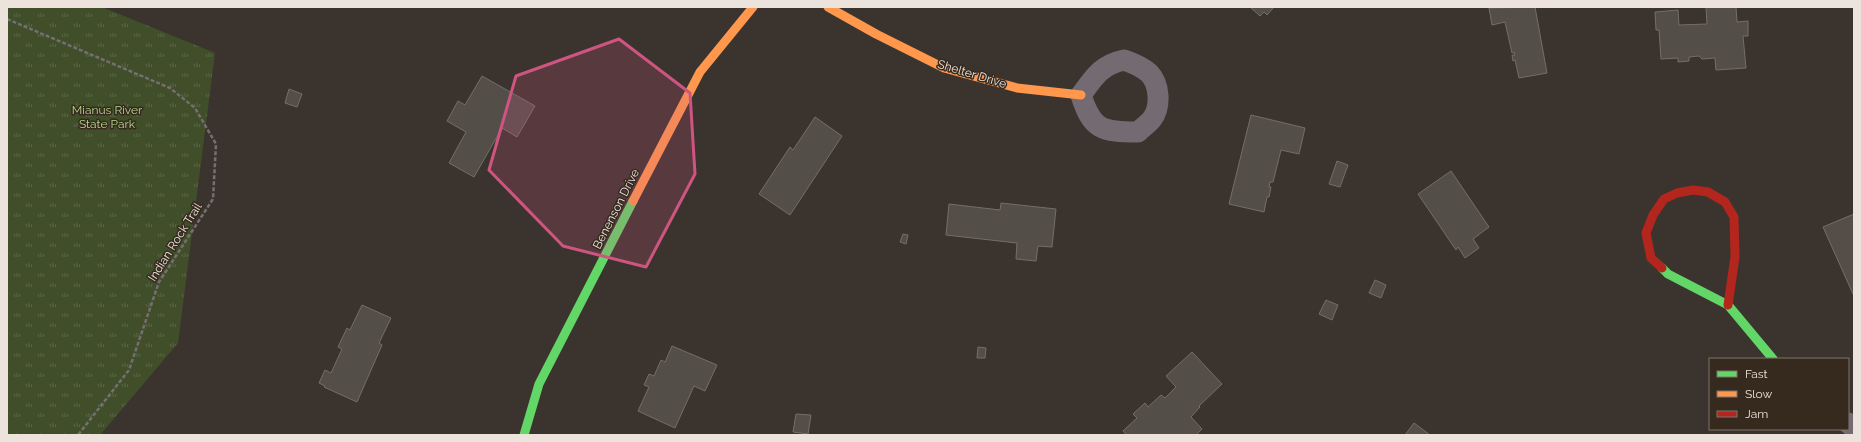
<svg xmlns="http://www.w3.org/2000/svg" width="1861" height="442" font-family="Raleway,sans-serif">
<defs>
<pattern id="park-tufts" width="24" height="20" patternUnits="userSpaceOnUse"><rect width="24" height="20" fill="#404e29"/><path d="M3 7l-1-3M5 7V3M7 7l1-3M15 17l-1-3M17 17v-4M19 17l1-3" fill="none" stroke="#5c6747"/></pattern>
</defs>
<rect width="100%" height="100%" fill="#3b342e"/>
<path fill="url(#park-tufts)" d="M7,7H102L215,53L178,343L100,435H7Z"/>
<path fill="#544e49" stroke="#736e68" d="M1250,7H1274L1267,15L1264,12L1260,16Z
M1535,7L1547,73L1519,78L1515,60L1513,61L1512,55H1515L1514,52L1512,53L1505,22L1492,25L1489,8Z
M1706,7H1736L1737,22L1748,21V36H1743L1746,68L1716,70L1715,58L1702,59L1699,56L1689,57V61L1678,62V58L1661,59L1659,30H1656L1655,12L1678,10L1679,25L1707,24Z
M482,76L535,106L517,137L502,128L474,177L449,163L466,132L447,121L458,101L465,105Z
M289,89L302,94L297,107L285,103Z
M1251,115L1305,128L1299,154L1281,150L1273,182H1270L1269,187H1271L1269,197H1267L1264,212L1229,204Z
M815,117L842,136L790,215L759,194L790,147L793,150Z
M1337,161L1348,165L1340,187L1329,184Z
M1451,171L1489,227L1473,239L1479,248L1465,258L1458,247L1456,250L1418,194Z
M1001,203L1056,209L1052,247L1038,246L1036,261L1016,259L1017,243L946,235L949,204L1000,210Z
M1854,214V294H1853L1823,227Z
M903,234L908,235L906,244L900,242Z
M1375,280L1386,285L1381,298L1369,293Z
M1326,300L1338,305L1332,320L1319,314Z
M362,305L391,318L379,343L382,345L357,402L324,387L325,386L319,383L325,370L331,373L342,349L338,347L347,328L350,330Z
M672,346L717,365L705,391L694,386L675,428L638,411L649,387L644,385L649,374L654,376L661,360L665,362Z
M978,347L986,348L985,358H977Z
M1192,352L1222,384L1199,406L1200,407L1191,417L1202,429L1196,435H1127L1123,431L1137,418L1133,414L1145,403L1148,407L1161,395L1165,398L1176,387L1166,376Z
M796,414L811,415L808,434L793,432Z
M1414,423L1430,435H1405Z"/>
<g fill="none" stroke-linecap="round" stroke-linejoin="round">
<path stroke="#766e70" stroke-width="2.5" stroke-dasharray="4 2" stroke-linecap="butt" d="M7,19L170,88L195,108L216,144L213,199L159,282L129,370L78,435"/>
<path stroke="#746a71" stroke-width="21" d="M1124,60C1133,63 1142,67 1149,73C1160,84 1161,107 1152,119C1148,124 1142,128 1138,132C1102,132 1092,130 1081,95C1094,77 1101,65 1124,60Z
M1848,423L1854,428"/>
<path stroke="#63d668" stroke-width="9" d="M1662,268L1668,274L1728,305L1773,359
M524,435L539,384L633,201"/>
<path stroke="#ff974d" stroke-width="9" d="M828,7L876,34L944,68L1017,88L1081,95
M633,201L700,72L753,7"/>
<path stroke="#b3261e" stroke-width="9" d="M1662,268L1651,258L1646,233L1653,215L1664,199L1677,193L1693,190L1708,192L1725,202L1734,217L1735,257L1728,305"/>
</g>
<path fill="#ce5582" fill-opacity="0.2" stroke="#ce5582" stroke-width="3" stroke-linejoin="round" d="M619,39L690,93L695,174L646,267L563,246L489,170L516,76Z"/>
<g text-anchor="middle" stroke-width="3" stroke-linejoin="round" paint-order="stroke">
<g font-size="12" fill="#ebe3dc" stroke="#362a1f">
<text transform="translate(972 74) rotate(17)" y="4">Shelter Drive</text>
<text transform="translate(616 209) rotate(-63)" y="4">Benenson Drive</text>
<text transform="translate(175 242) rotate(-58)" y="4">Indian Rock Trail</text>
</g>
<g font-size="12" fill="#b4d48a" stroke="#362a1f">
<text x="107" y="114">Mianus River<tspan x="107" dy="14">State Park</tspan></text>
</g>
</g>
<rect width="1861" height="442" fill="none" stroke="#ebe3dc" stroke-width="16"/>
<rect x="1709" y="358" width="140" height="72" fill="#362a1f" stroke="#7e746b"/>
<rect x="1717" y="371" width="20" height="6" fill="#63d668" stroke="#7e746b"/>
<text x="1745" y="378" font-size="12" fill="#ebe3dc">Fast</text>
<rect x="1717" y="391" width="20" height="6" fill="#ff974d" stroke="#7e746b"/>
<text x="1745" y="398" font-size="12" fill="#ebe3dc">Slow</text>
<rect x="1717" y="411" width="20" height="6" fill="#b3261e" stroke="#7e746b"/>
<text x="1745" y="418" font-size="12" fill="#ebe3dc">Jam</text>
</svg>
